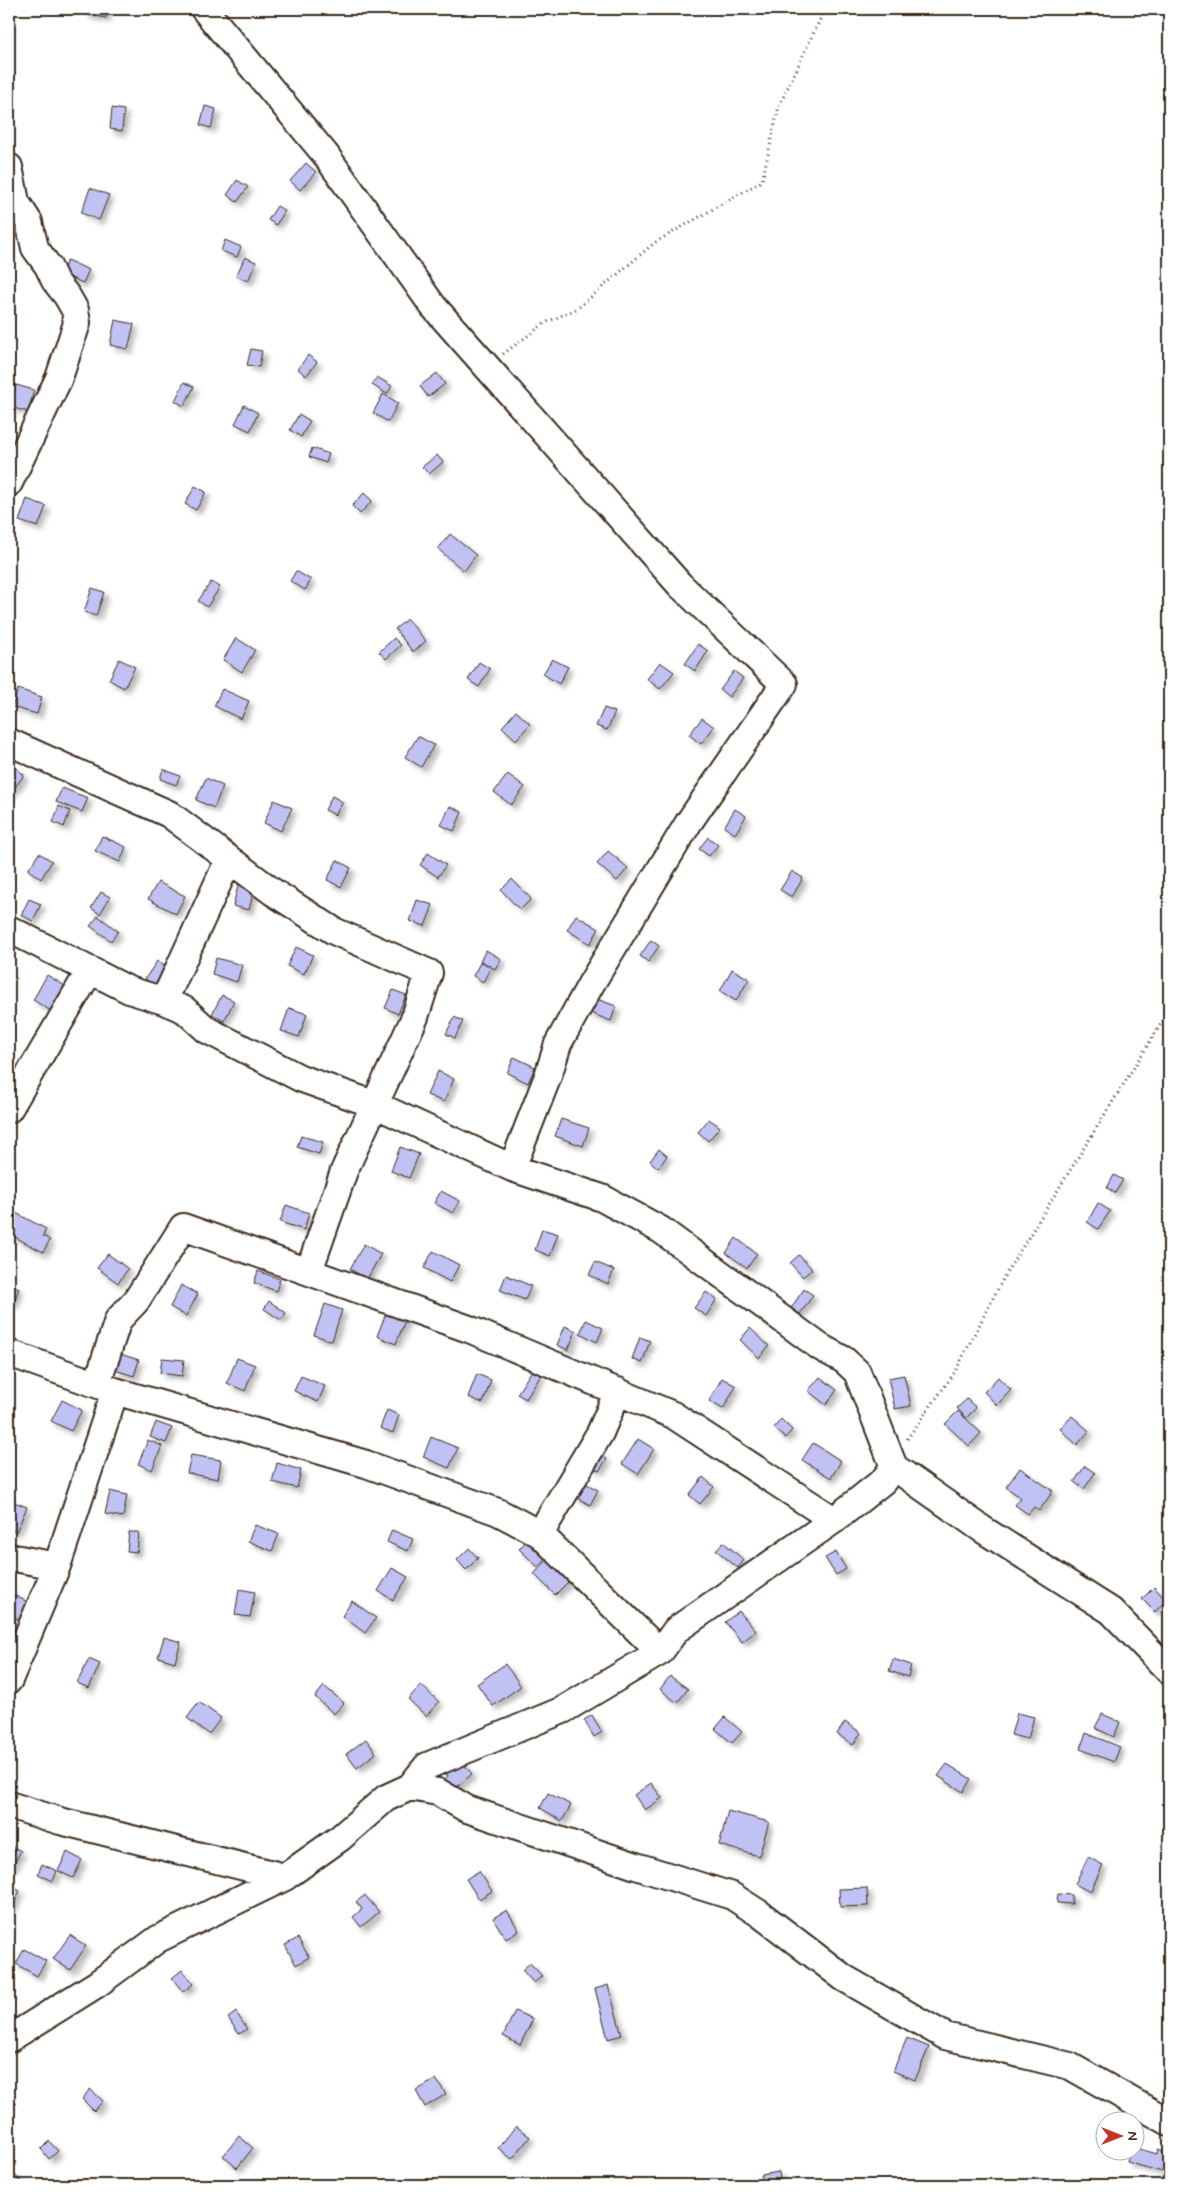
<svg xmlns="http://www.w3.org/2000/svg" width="1178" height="2194" font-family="Mynerve,sans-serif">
<defs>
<filter id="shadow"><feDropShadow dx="4.5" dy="4.5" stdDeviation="2.5" flood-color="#0004"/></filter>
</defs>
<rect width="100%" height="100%" fill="#fff"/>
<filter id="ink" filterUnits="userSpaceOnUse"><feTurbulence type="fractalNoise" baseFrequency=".02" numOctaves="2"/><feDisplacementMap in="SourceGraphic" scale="10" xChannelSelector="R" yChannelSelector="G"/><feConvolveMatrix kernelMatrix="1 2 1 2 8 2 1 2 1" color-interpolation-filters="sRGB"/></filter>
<g filter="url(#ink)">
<path fill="#c0c2f4" stroke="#3b2a1e" filter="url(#shadow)" d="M86,9H107L106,18L85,14Z
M205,106L216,109L211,128L200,125Z
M112,108L124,110L122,131L110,129Z
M306,163L316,172L300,190L290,181Z
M237,180L248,187L237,202L227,195Z
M90,188L109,195L99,220L81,213Z
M277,206L285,211L276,225L268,220Z
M225,240L241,247L237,257L221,251Z
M245,257L256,262L248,281L236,276Z
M67,260L89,270L83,283L62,274Z
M115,320L134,324L128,349L110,345Z
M251,349L262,351L259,367L247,365Z
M308,355L317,362L306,376L298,369Z
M437,373L445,384L428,397L420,386Z
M377,377L392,386L387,394L372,385Z
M184,382L194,387L184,406L175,401Z
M16,385L34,390L28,412L10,407Z
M383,394L398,403L388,422L373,413Z
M244,405L258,413L250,431L235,424Z
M299,414L310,421L301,437L290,430Z
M312,448L329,454L326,463L309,457Z
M437,455L443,462L429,474L422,467Z
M195,486L206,492L196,510L185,504Z
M364,493L372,501L360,514L352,506Z
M27,499L46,506L38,527L19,521Z
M450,534L476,555L464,571L438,549Z
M296,571L311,580L305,590L290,581Z
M211,582L220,587L207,607L198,601Z
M92,588L104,592L96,616L84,612Z
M407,619L426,641L413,652L395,629Z
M236,638L255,650L242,672L223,660Z
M394,638L401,645L386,659L379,652Z
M698,644L708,651L695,671L685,664Z
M119,659L135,667L124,688L109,680Z
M552,659L568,667L559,684L543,674Z
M479,662L490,669L479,687L468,680Z
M660,662L674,672L660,689L647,679Z
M734,671L743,678L729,697L720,690Z
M18,689L42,697L37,714L12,707Z
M222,689L249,701L241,719L214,706Z
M604,708L615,712L607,730L596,726Z
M516,711L530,724L516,740L502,727Z
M702,718L714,727L701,744L689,735Z
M418,736L434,745L421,767L405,757Z
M15,767L24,775L10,794L9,775Z
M163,769L180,776L176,785L160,779Z
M508,774L525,787L511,805L494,792Z
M206,778L223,786L214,808L196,800Z
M62,788L88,798L82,812L56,802Z
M332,796L343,802L335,815L325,810Z
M274,800L292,808L281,831L264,823Z
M59,806L70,811L64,827L53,822Z
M450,806L462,812L454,831L441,825Z
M735,809L746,816L735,834L724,827Z
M102,836L126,847L120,862L95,851Z
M708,837L718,845L709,856L699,849Z
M608,851L628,868L617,881L597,864Z
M39,853L52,861L41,879L28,870Z
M428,853L446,865L438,877L420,865Z
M337,860L351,868L341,887L327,880Z
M792,871L803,878L792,897L780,890Z
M512,879L531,899L520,910L501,890Z
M158,882L185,896L176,914L148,899Z
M239,882L255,886L249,910L233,906Z
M101,892L110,897L100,914L91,908Z
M29,899L41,904L33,921L21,915Z
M417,900L433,905L425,926L410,921Z
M576,915L599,929L590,944L567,930Z
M98,916L118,931L111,941L90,926Z
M651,940L659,946L648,962L640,956Z
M296,947L313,955L304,974L287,966Z
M486,950L501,959L495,969L480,961Z
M216,958L242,965L237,982L212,974Z
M157,961L166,967L155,985L145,979Z
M481,961L491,967L483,982L473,976Z
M732,969L749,979L736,1001L720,991Z
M47,975L65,986L51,1011L33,1000Z
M393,990L406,995L398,1014L385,1008Z
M222,995L234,1001L224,1021L212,1014Z
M594,998L616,1006L611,1021L588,1012Z
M289,1008L307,1014L299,1037L281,1031Z
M454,1017L463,1021L455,1038L446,1034Z
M514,1057L535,1067L528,1083L507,1073Z
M438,1071L454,1079L444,1102L427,1095Z
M561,1119L589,1128L583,1146L555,1136Z
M709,1119L720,1127L708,1141L698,1132Z
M301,1136L323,1142L319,1154L297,1147Z
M400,1147L419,1154L409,1178L391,1171Z
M659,1149L667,1156L658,1168L650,1161Z
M1114,1175L1123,1180L1115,1193L1107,1188Z
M441,1191L460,1201L453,1213L434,1203Z
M1098,1203L1110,1211L1098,1229L1087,1222Z
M286,1205L309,1213L304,1230L280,1222Z
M12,1211L46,1229L43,1236L50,1240L43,1252L9,1234V1217Z
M542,1229L558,1234L550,1256L535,1250Z
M736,1238L757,1254L747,1268L726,1253Z
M364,1244L381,1254L367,1279L350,1269Z
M433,1251L459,1265L450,1282L424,1268Z
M108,1254L128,1269L118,1283L97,1268Z
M799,1255L812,1269L803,1277L790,1263Z
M595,1262L614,1270L608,1284L589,1275Z
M258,1271L280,1279L276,1291L254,1283Z
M506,1275L531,1286L525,1300L500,1290Z
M9,1284L19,1288L13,1305L9,1304Z
M181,1285L198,1294L186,1316L170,1307Z
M804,1289L813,1295L800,1314L791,1308Z
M706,1292L717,1299L706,1316L694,1308Z
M269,1301L286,1313L281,1320L264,1309Z
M325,1304L342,1310L332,1341L314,1335Z
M388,1308L407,1315L396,1344L377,1336Z
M586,1320L603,1328L597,1342L580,1333Z
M565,1326L576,1331L568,1350L557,1345Z
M750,1328L769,1346L759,1358L740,1340Z
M640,1337L650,1341L642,1363L632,1359Z
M120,1354L139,1360L134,1376L115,1370Z
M162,1358L184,1360L182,1376L160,1373Z
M237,1358L255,1365L245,1391L227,1383Z
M532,1370L541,1375L526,1399L517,1394Z
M477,1374L491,1380L483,1403L468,1397Z
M904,1375L911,1406L895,1409L888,1378Z
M301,1376L325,1386L318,1402L294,1391Z
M820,1377L837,1390L826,1405L808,1391Z
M998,1377L1011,1390L997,1405L984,1392Z
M722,1378L736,1386L723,1409L709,1401Z
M967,1399L976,1408L966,1418L957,1408Z
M62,1400L82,1410L71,1431L51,1421Z
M387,1410L399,1415L393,1433L380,1428Z
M958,1411L981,1433L969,1446L945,1424Z
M1072,1416L1089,1431L1077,1445L1060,1429Z
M781,1419L792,1430L785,1438L774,1428Z
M156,1422L172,1428L166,1443L150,1437Z
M431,1437L458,1448L449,1468L423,1457Z
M638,1439L654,1449L638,1474L622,1464Z
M148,1440L162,1446L152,1470L138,1464Z
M813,1443L841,1461L831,1478L802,1460Z
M598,1453L607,1459L599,1471L590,1465Z
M191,1455L221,1460L218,1479L187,1473Z
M277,1463L301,1470L297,1488L272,1482Z
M1085,1466L1095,1473L1084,1489L1074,1482Z
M1020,1468L1053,1491L1039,1511L1034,1507L1028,1514L1015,1505L1021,1498L1006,1487Z
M703,1477L714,1487L700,1504L689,1495Z
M581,1481L598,1490L590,1505L573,1495Z
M110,1491L127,1495L123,1517L105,1514Z
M9,1500L27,1507L16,1532L9,1528Z
M255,1525L279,1534L272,1551L248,1541Z
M392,1530L413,1539L408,1551L387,1542Z
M129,1532H139L137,1552L127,1551Z
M530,1537L549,1555L538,1567L519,1549Z
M723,1542L744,1560L738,1568L716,1550Z
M469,1548L478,1558L466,1570L457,1560Z
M836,1552L846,1569L836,1575L825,1558Z
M549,1558L571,1579L555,1595L534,1574Z
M392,1568L408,1577L393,1600L378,1591Z
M1154,1587L1166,1600L1155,1612L1142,1599Z
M239,1589L255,1592L250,1617L235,1615Z
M9,1593L30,1603L22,1621L9,1615Z
M352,1601L376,1618L365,1633L342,1616Z
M739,1611L756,1631L742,1642L725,1622Z
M164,1637L181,1642L175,1662L158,1657Z
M89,1659L100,1664L89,1688L77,1683Z
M893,1659L911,1665L908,1677L889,1671Z
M505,1664L521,1686L493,1706L477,1684Z
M670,1676L688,1689L677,1703L660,1689Z
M421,1685L439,1702L426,1716L408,1699Z
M324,1686L344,1703L334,1714L315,1697Z
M199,1702L221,1718L209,1734L187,1718Z
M1017,1713L1034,1717L1028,1739L1011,1735Z
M1102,1714L1120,1722L1114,1737L1095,1728Z
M592,1715L602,1732L594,1737L584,1720Z
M725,1717L742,1732L732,1743L715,1729Z
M845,1722L861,1733L853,1745L837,1734Z
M1086,1733L1120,1747L1114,1762L1080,1749Z
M366,1739L376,1753L357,1768L346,1754Z
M457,1756L472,1774L451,1792L442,1781L448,1776L442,1768Z
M947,1764L971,1779L963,1792L938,1776Z
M651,1783L662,1798L645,1810L634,1795Z
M548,1793L571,1805L562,1821L540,1808Z
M728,1811L769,1822L759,1856L719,1845Z
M9,1845L21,1851L12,1867L9,1865Z
M67,1852L82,1860L73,1878L58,1871Z
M1088,1857L1103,1865L1090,1892L1075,1884Z
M42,1864L57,1871L53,1881L38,1874Z
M479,1871L492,1891L479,1899L466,1879Z
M9,1885L20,1891L9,1912Z
M867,1888L868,1906L840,1907L839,1889Z
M1058,1894L1072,1895V1904L1057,1903Z
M365,1895L379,1912L361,1927L353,1917L362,1909L356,1902Z
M507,1910L519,1931L506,1939L493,1918Z
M70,1935L86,1946L70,1970L53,1959Z
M298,1938L309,1957L296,1965L285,1945Z
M24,1949L46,1961L37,1976L16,1964Z
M530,1963L542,1976L534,1983L522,1970Z
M182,1970L193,1984L183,1992L172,1978Z
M608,1985L622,2035L608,2039L595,1989Z
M515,2011L533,2019L520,2045L503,2036Z
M236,2012L247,2029L239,2034L228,2018Z
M907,2038L929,2047L915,2080L893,2071Z
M436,2079L446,2094L425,2107L416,2091Z
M90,2089L103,2101L94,2111L82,2099Z
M516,2126L530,2137L512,2159L498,2148Z
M239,2136L253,2148L237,2168L223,2156Z
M49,2141L58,2151L49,2159L41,2149Z
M1136,2148L1157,2154L1158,2149L1169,2153V2174L1127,2162L1130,2152H1136Z
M779,2172L781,2185H763L761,2175Z
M13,2173L24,2185H9V2177Z"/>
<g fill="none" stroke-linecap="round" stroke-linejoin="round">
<g stroke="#3b2a1e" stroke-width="30">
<path id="minor" d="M204,9L325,154L433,306L680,585L784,684L689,822L591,984L558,1044L548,1076L512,1168
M9,167L16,202L29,222L35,248L48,266L55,281L67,296L75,310L77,323L59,378L9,483
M9,742L169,814L273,892L334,931L429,973L415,1017L344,1171L309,1271
M9,929L129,990L164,1001L185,1010L207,1030L300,1078L376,1105L512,1168L602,1198L661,1230L820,1347L844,1360L857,1372L894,1467L982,1529L1111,1611L1169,1671
M164,1001L229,859
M9,1109L90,970
M9,1353L115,1391L366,1464L498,1512L540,1534L660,1652
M97,1384L118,1320L136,1301L183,1227L469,1329L673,1415L834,1520
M540,1534L600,1433L618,1391
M9,1557L57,1566
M9,1680L57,1566L115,1391
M410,1787L427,1766L563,1710L660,1652L676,1630L834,1520L883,1481L894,1467
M9,1805L60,1821L285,1877
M9,2039L97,1984L158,1939L285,1877L340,1838L386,1798L410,1787L438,1792L467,1809L636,1866L732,1896L760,1914L844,1978L945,2036L1070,2066L1169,2122"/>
</g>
<path stroke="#3b2a1e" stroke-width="3" stroke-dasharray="1 4" stroke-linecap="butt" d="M503,354L545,323L578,308L654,243L762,181L779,106L825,9
M907,1439L955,1372L1005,1275L1169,1011"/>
<use href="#minor" stroke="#fff" stroke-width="26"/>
</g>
</g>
<rect width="1178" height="2194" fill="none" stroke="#fff" stroke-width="30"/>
<rect x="15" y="15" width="1148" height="2164" fill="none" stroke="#3b2a1e" stroke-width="2" filter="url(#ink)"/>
<g transform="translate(1120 2136) rotate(90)"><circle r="24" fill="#ffffff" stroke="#b1aaa5"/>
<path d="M0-4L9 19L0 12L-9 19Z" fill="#c8321e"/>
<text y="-8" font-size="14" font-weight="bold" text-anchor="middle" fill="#3b2a1e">N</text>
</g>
</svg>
